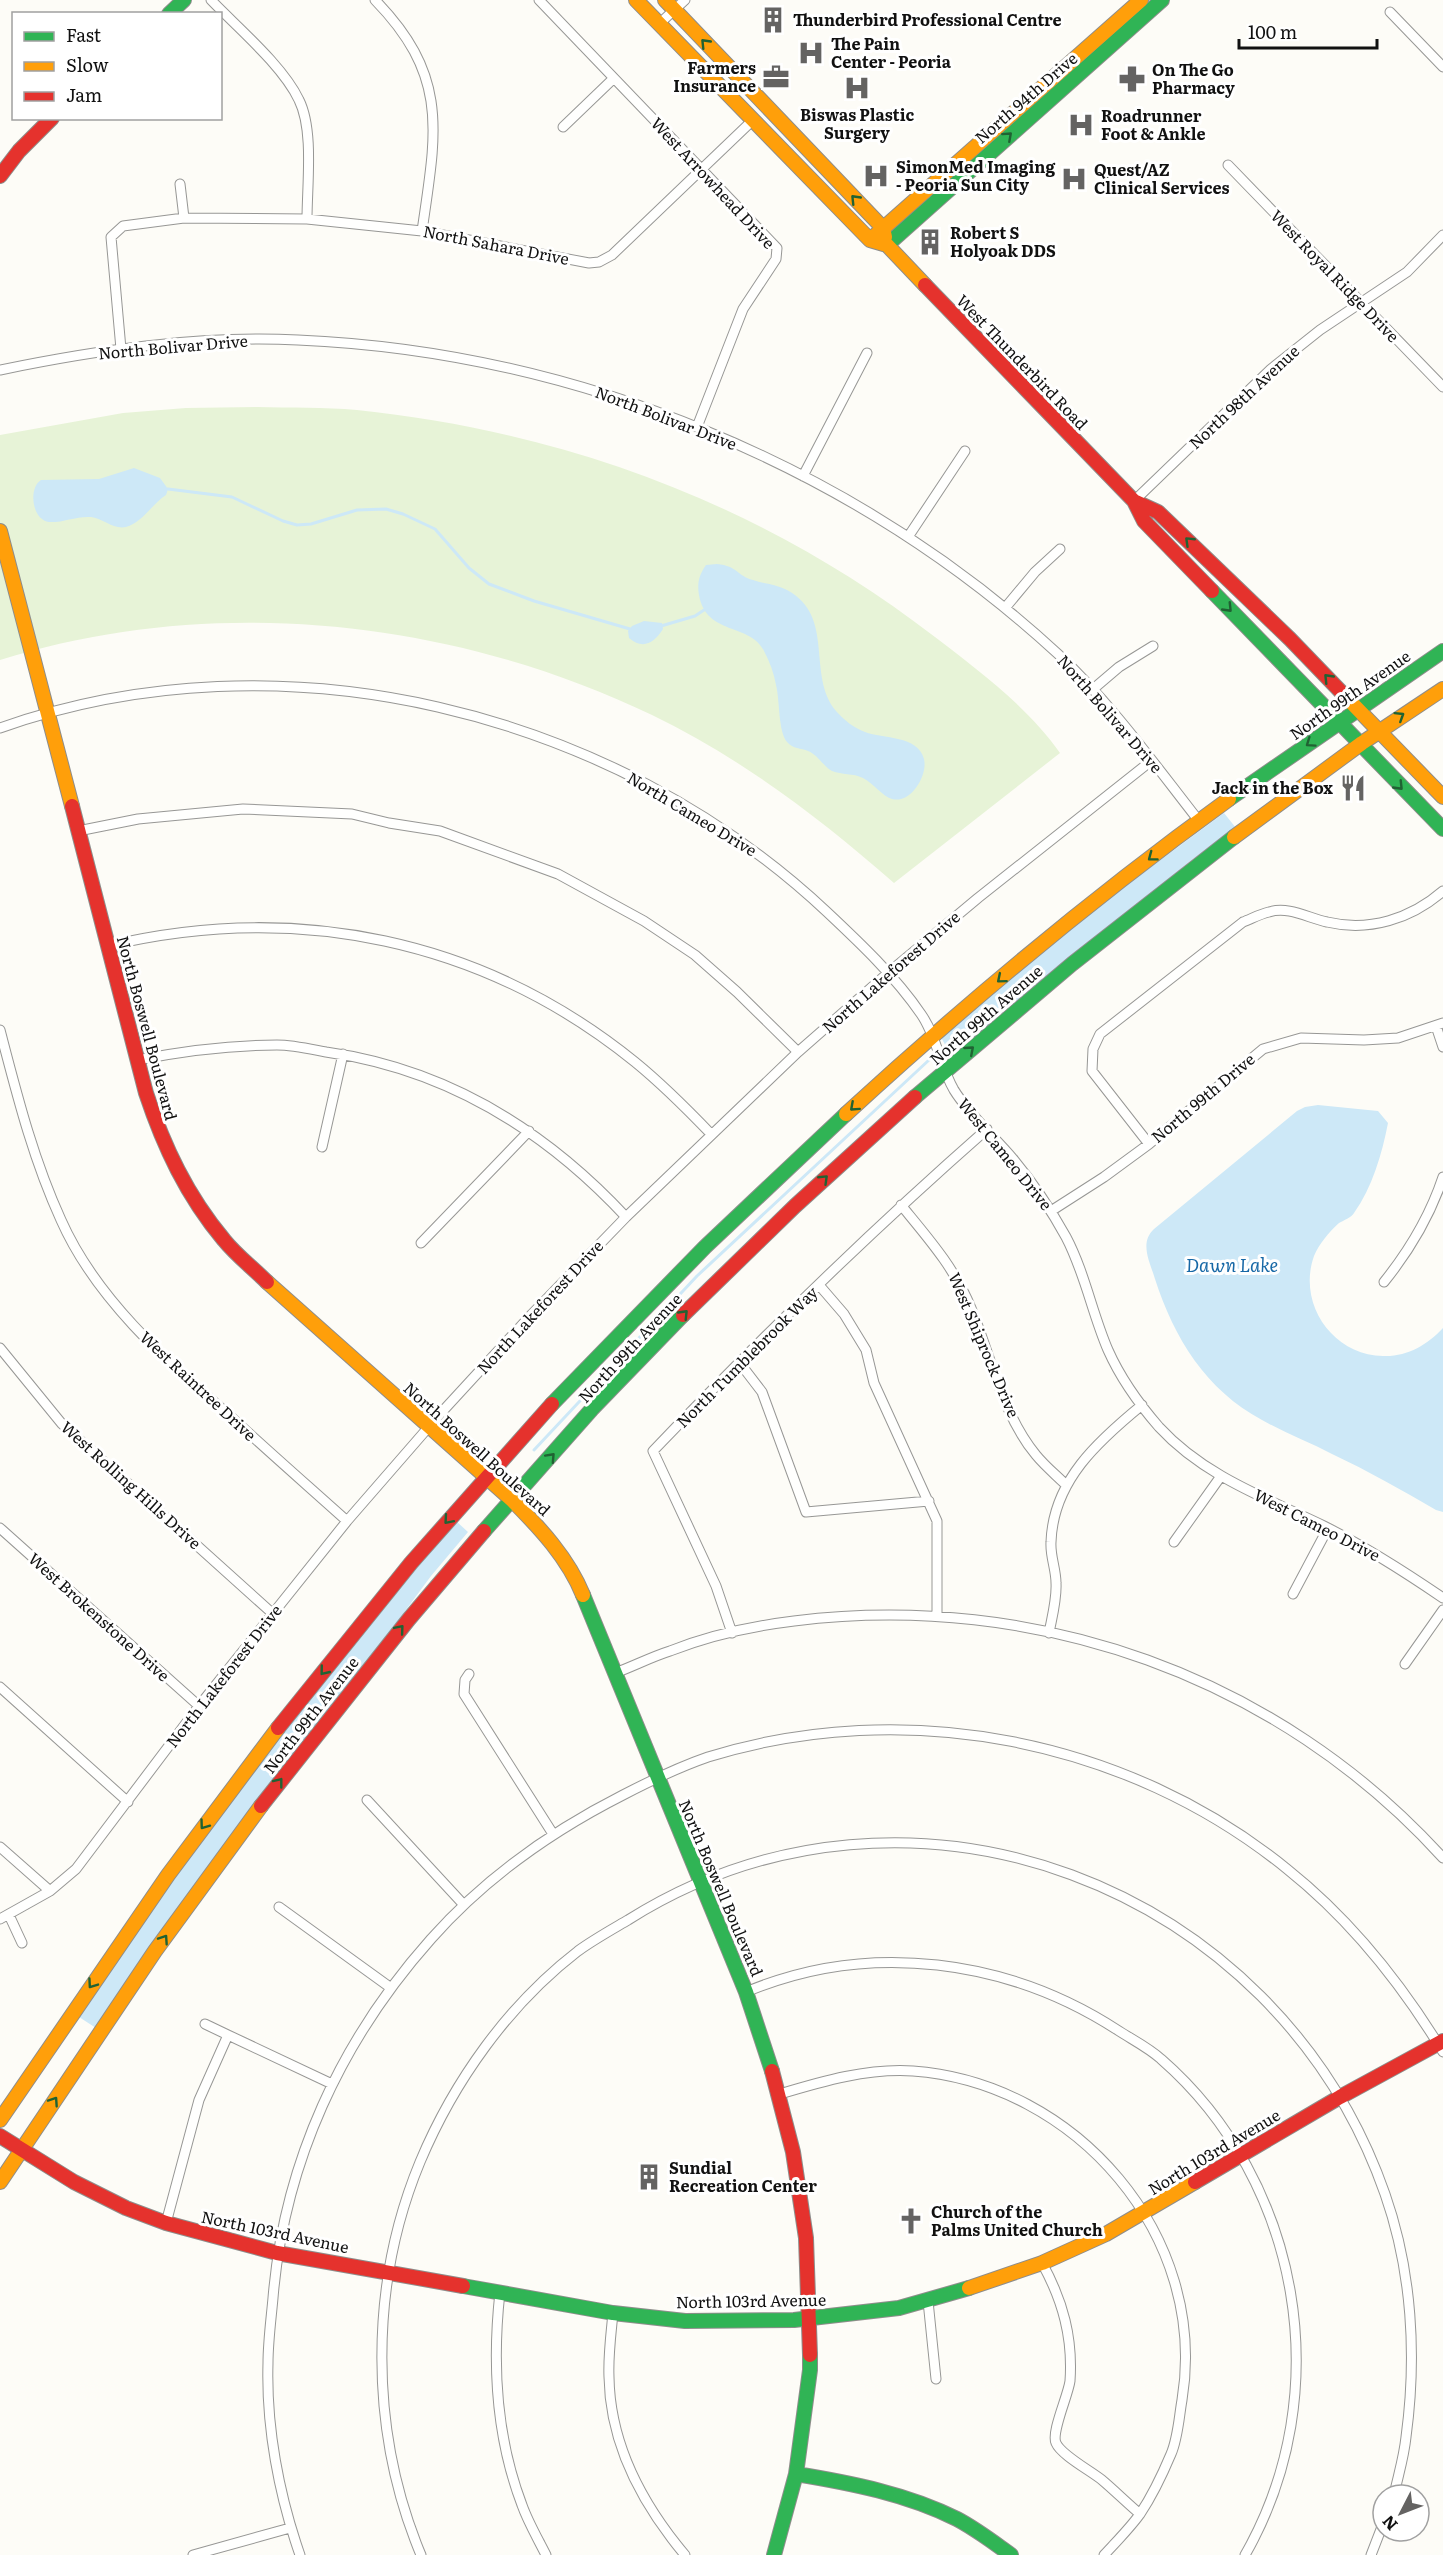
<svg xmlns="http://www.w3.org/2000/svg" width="1443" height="2555" font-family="Literata,serif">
<rect width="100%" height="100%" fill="#fdfcf7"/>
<path fill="#e7f3d7" d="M257,407C290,408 324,407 357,410C569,432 765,506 935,637C978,670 1029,708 1060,753L894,883C820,818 741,758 652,715C453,619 212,593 0,660V435L123,413L186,408Z"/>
<path fill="#cde8f7" d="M134,468L160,478L168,489L166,495C153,503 142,523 126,527C114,530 102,518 91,517C76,516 62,523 49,522C32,520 28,488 41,480L99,479Z
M717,564C738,566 737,576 753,580C765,584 775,584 787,590C836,616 806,675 836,711C844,720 854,728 865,732C883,739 918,735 924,759C928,775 911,804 892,799C882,796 873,783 863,778C853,773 842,775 832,771C823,766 818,755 808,751C801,748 793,749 787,742C778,731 780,701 776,685C774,674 770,662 764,651C751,623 706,636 699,595C697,583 699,575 706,565Z
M644,621L662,623L663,629C654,643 643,650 629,638L628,631L632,626Z
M1224,813L1236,828L1193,859L956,1052L950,1054L942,1039L943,1034L1089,913Z
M1318,1105L1378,1111L1388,1123C1382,1154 1372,1188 1354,1213C1351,1218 1344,1220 1339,1223C1329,1232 1319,1244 1314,1256C1297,1304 1333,1355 1383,1356C1407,1357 1427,1345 1443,1328V1512L1436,1510C1402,1490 1368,1471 1332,1454C1309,1442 1285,1433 1262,1420C1206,1390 1174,1338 1155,1279C1150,1262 1139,1243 1154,1229L1297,1111L1305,1107Z
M456,1521L468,1532L431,1576L96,2028L79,2017C118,1947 169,1883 217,1819C294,1717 371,1617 456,1521Z"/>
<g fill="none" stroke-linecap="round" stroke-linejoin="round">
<path stroke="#cde8f7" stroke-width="3" d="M168,489L232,497L283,521L297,525L311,524L357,510L386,509L403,514L435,529L469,568L489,584L534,601L630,629
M661,626L695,616L704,610
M534,1450L697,1276L929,1060"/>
<g stroke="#979795" stroke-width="11">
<path id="street" d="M211,0C238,28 283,66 299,100C314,130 307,185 307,219
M375,0C450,77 436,133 422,231
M539,0L777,248L776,259L743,309L697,427
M1390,12L1443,67
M659,24L685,0
M563,127L614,78
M1228,165L1443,387
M180,184L184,218
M121,349L111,237L123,226L184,218L307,219L422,231L589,263L599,262L612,255L753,120
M0,370C97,350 199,335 298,340C576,352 853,465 1058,654C1111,703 1155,765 1199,821
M803,476L867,353
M1134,501L1271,369L1320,330L1407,272L1443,235
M908,537L965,451
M1005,608L1035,572L1060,549
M1092,690L1119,667L1153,646
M0,728C281,629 612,710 827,912C860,943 895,976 921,1014C937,1037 940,1066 954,1090C970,1116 995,1137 1014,1160C1034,1184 1051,1210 1066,1237C1085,1273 1092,1313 1108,1350C1120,1377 1139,1404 1159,1427C1204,1476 1266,1498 1324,1526C1366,1547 1405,1572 1443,1598
M78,831L138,819L243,809L352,814L389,823L440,831L558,874L644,921L695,955L737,992L798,1052
M107,946C296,901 483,939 635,1062C662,1084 687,1109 711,1134
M1436,1026L1443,1047
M0,1030C17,1095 33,1159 61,1220C96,1299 165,1359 229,1415C268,1451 308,1486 347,1521
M137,1060C183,1051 230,1045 277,1045C293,1045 310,1049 326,1052C447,1069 544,1129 626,1217
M1149,1144L1092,1071L1093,1049L1100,1034L1243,922C1251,919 1260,914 1269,912C1289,906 1308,918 1327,922C1369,932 1411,919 1443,891
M322,1147L343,1054
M901,1205C928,1238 954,1267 971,1308C991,1356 1002,1414 1036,1455C1045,1466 1056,1475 1065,1484
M1051,1211L1104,1177L1149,1144L1263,1049L1301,1038L1364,1040L1398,1038L1443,1023
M421,1243L529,1131
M1384,1282C1409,1251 1430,1216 1443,1177
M819,1285L844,1314L866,1350L874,1383L937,1521V1615
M0,1348L62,1424L272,1613
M739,1362L762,1392L806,1512L929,1501
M0,1528L199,1706
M1174,1542L1221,1476
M1293,1594L1328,1528
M732,1633L716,1586L653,1451C760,1339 871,1231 987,1129
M1049,1633C1052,1617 1057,1599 1056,1583C1056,1569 1050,1556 1051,1542C1053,1481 1098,1441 1142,1405
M1405,1664L1443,1610
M615,1673C634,1666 651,1657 670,1651C708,1636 753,1626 794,1621C1036,1591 1278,1676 1443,1858
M469,1674L465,1680L464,1694L553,1834
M0,1687L128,1802
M367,1800L464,1905
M0,1847L50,1891
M279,1907L391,1988
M9,1915L22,1943
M0,1919L50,1891L76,1869L199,1706L347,1521L440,1414L532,1314L626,1217L798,1052L887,974L978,898L1151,761
M746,1992C869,1940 1009,1959 1119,2031C1133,2040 1149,2048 1161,2059C1301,2181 1338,2393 1245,2555
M205,2024L228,2035
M780,2094C823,2081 868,2068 913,2071C1076,2083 1209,2236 1182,2400C1179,2417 1178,2438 1171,2454C1163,2473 1152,2496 1140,2514C1130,2528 1116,2542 1104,2555
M166,2223L199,2100L228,2035L332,2084
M1042,2263C1063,2301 1073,2338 1070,2381C1068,2396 1051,2432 1056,2443C1061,2455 1091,2471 1102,2480C1115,2491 1127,2503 1140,2514
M500,2292C492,2364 496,2437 522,2505C528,2522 538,2539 546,2555
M928,2301L936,2379
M613,2313C611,2334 608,2356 609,2377C610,2444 643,2505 685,2555
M193,2555L290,2528
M300,2555C279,2495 266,2427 268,2363C268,2342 271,2320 273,2298C284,2163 341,2040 431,1939C485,1878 550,1832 623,1795C650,1781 679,1767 708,1757C905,1696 1127,1739 1287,1869C1351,1920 1401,1983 1443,2052
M421,2555C369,2431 369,2285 420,2162C454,2081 508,2005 578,1951C593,1940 611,1930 628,1920C909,1743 1277,1885 1385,2194C1412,2271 1417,2356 1406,2437C1404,2457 1398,2476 1394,2495
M1371,2555L1383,2524"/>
</g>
<g stroke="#8e8d8b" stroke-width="16">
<path id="fast" d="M169,14L184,0
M887,245L1162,0
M1212,591L1443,829
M1229,799L1443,651
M915,1097L1072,964L1234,837
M552,1404L705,1247L846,1114
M484,1531L592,1409L683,1315
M583,1595L746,1992L772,2071
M463,2286L613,2313L685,2321L794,2320L899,2308L969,2288
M796,2474C851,2483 907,2494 957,2519C976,2529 993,2542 1011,2555
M774,2555L796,2474L810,2370V2355"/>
</g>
<g stroke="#8e8d8b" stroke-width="16">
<path id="slow" d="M636,0L870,240L887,245L925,285
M665,0L883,228L885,237
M870,240L1141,0
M0,531L72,806
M1345,696L1443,797
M1234,837L1362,743L1443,689
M846,1114C968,1002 1095,896 1229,799
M267,1282L512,1500C540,1528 568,1558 583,1595
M0,2120L168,1875L278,1728
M0,2182L155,1951L261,1806
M969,2288L1042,2263L1106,2234L1195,2182"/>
</g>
<g stroke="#8e8d8b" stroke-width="16">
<path id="jam" d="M0,176L19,151L52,118
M925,285L1134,501L1144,521L1212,591
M1134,501L1158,512L1290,639L1345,696
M72,806L146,1093C164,1147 187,1196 224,1240C236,1255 253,1268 267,1282
M683,1315L795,1206L915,1097
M278,1728L411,1563L552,1404
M261,1806L409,1619L484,1531
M772,2071L793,2152L806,2238L810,2355
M0,2136L74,2182L126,2208L166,2223L277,2253L463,2286
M1195,2182L1340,2097L1443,2041"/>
</g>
<use href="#street" stroke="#fffffe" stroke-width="9"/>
<use href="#fast" stroke="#30b455" stroke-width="14"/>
<use href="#slow" stroke="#ff9f0a" stroke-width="14"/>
<use href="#jam" stroke="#e5322d" stroke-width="14"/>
</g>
<defs><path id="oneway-chevron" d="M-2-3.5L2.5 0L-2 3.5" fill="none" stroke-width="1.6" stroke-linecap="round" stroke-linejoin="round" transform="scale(1.5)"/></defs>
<g stroke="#206233">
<use href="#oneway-chevron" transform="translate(705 43) rotate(-134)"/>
<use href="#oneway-chevron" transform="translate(1008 136) rotate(-42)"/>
<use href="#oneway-chevron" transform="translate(855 199) rotate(-134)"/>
<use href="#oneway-chevron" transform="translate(1189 541) rotate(-136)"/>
<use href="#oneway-chevron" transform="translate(1228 608) rotate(46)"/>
<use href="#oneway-chevron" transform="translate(1328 678) rotate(-134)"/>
<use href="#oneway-chevron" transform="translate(1400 716) rotate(-32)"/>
<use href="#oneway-chevron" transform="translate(1310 743) rotate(145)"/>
<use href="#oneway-chevron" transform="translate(1399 786) rotate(46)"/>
<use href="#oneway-chevron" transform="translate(1152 857) rotate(143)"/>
<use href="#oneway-chevron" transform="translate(1001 979) rotate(140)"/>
<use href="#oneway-chevron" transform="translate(970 1050) rotate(-41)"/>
<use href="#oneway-chevron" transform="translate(854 1107) rotate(138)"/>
<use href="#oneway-chevron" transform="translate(824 1179) rotate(-44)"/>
<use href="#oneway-chevron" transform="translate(684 1314) rotate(-46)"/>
<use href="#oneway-chevron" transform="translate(551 1457) rotate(-47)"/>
<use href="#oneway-chevron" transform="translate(448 1520) rotate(131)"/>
<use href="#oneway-chevron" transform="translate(400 1629) rotate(-50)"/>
<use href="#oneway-chevron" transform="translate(324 1671) rotate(129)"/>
<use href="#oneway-chevron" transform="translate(279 1782) rotate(-52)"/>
<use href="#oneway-chevron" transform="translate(204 1825) rotate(126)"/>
<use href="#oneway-chevron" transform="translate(164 1939) rotate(-56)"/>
<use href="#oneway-chevron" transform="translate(92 1984) rotate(125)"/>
<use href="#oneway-chevron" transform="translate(54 2101) rotate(-56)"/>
</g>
<defs>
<g id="building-bare" transform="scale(2.07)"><path d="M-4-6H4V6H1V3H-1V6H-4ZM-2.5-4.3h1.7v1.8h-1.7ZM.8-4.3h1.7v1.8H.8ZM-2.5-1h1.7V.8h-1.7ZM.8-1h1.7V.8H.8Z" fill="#646362" stroke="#fff" stroke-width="2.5" paint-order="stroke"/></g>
<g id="hospital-bare" transform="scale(2.07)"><path d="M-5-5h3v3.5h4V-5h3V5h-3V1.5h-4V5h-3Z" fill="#646362" stroke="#fff" stroke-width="2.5" paint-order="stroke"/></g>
<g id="office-bare" transform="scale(2.07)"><path d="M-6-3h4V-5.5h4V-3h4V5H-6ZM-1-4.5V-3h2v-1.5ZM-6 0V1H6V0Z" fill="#646362" stroke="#fff" stroke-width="2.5" paint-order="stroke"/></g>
<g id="pharmacy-bare" transform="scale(2.07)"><path d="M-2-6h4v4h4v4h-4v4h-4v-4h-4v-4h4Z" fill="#646362" stroke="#fff" stroke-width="2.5" paint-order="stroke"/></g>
<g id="restaurant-bare" transform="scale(2.07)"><path d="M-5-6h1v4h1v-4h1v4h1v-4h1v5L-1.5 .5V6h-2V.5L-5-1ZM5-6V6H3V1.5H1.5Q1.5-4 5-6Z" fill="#646362" stroke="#fff" stroke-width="2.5" paint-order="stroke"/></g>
<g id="church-bare" transform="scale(2.07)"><path d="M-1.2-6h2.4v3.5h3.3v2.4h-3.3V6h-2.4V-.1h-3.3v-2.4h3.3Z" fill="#646362" stroke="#fff" stroke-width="2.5" paint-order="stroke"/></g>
</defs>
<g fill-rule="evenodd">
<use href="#building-bare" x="773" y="20"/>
<use href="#hospital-bare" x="811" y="53"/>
<use href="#office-bare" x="776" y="77"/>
<use href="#pharmacy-bare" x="1132" y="79"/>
<use href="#hospital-bare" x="857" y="88"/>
<use href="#hospital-bare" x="1081" y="125"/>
<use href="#hospital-bare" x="876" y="176"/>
<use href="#hospital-bare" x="1074" y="179"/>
<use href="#building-bare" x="930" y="242"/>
<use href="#restaurant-bare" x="1353" y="788"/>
<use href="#building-bare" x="649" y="2177"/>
<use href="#church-bare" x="911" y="2221"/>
</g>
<g text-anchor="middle" stroke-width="6" stroke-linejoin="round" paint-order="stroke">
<g font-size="16" font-weight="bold" fill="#111" stroke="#fff" text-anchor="start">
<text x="793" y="26">Thunderbird Professional Centre</text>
<text x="831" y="50">The Pain<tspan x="831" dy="18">Center - Peoria</tspan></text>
<text x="756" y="74" text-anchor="end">Farmers<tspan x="756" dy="18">Insurance</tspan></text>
<text x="1152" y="76">On The Go<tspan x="1152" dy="18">Pharmacy</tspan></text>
<text x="857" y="121" text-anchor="middle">Biswas Plastic<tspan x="857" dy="18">Surgery</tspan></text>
<text x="1101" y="122">Roadrunner<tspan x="1101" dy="18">Foot &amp; Ankle</tspan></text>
<text x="896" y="173">SimonMed Imaging<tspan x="896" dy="18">- Peoria Sun City</tspan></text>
<text x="1094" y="176">Quest/AZ<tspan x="1094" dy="18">Clinical Services</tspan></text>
<text x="950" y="239">Robert S<tspan x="950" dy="18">Holyoak DDS</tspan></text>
<text x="1333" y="794" text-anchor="end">Jack in the Box</text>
<text x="669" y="2174">Sundial<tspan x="669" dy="18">Recreation Center</tspan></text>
<text x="931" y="2218">Church of the<tspan x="931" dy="18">Palms United Church</tspan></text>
</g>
<g font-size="16" fill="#111" stroke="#fff">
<text transform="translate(1026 98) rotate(-41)" y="6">North 94th Drive</text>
<text transform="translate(713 183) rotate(47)" y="6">West Arrowhead Drive</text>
<text transform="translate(496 245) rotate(11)" y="6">North Sahara Drive</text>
<text transform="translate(1335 276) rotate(46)" y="6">West Royal Ridge Drive</text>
<text transform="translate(173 347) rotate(-5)" y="6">North Bolivar Drive</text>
<text transform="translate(1022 362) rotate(46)" y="6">West Thunderbird Road</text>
<text transform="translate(1244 397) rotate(-43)" y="6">North 98th Avenue</text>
<text transform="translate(666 418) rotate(21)" y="6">North Bolivar Drive</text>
<text transform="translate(1350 695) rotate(-35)" y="6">North 99th Avenue</text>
<text transform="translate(1110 714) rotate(49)" y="6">North Bolivar Drive</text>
<text transform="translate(692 814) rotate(31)" y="6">North Cameo Drive</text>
<text transform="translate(891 972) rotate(-41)" y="6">North Lakeforest Drive</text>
<text transform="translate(986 1015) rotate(-41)" y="6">North 99th Avenue</text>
<text transform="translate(147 1028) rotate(75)" y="6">North Boswell Boulevard</text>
<text transform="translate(1203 1098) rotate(-40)" y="6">North 99th Drive</text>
<text transform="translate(1005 1154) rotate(51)" y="6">West Cameo Drive</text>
<text transform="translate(540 1307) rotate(-47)" y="6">North Lakeforest Drive</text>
<text transform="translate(984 1345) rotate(67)" y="6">West Shiprock Drive</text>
<text transform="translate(630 1348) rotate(-47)" y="6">North 99th Avenue</text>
<text transform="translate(747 1357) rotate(-45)" y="6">North Tumblebrook Way</text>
<text transform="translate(198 1386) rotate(43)" y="6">West Raintree Drive</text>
<text transform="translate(477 1449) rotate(42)" y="6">North Boswell Boulevard</text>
<text transform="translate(131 1485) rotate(42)" y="6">West Rolling Hills Drive</text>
<text transform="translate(1317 1525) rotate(27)" y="6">West Cameo Drive</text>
<text transform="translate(99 1617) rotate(42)" y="6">West Brokenstone Drive</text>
<text transform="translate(224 1676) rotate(-52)" y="6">North Lakeforest Drive</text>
<text transform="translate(311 1715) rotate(-52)" y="6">North 99th Avenue</text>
<text transform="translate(721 1888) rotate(67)" y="6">North Boswell Boulevard</text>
<text transform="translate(1214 2152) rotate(-31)" y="6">North 103rd Avenue</text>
<text transform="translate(275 2232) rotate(12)" y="6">North 103rd Avenue</text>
<text transform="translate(751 2301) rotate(-1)" y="6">North 103rd Avenue</text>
</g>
<g font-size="18" font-style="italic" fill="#1768a6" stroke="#fff">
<text x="1232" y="1272">Dawn Lake</text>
</g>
</g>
<rect x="12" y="12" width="210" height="108" fill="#ffffff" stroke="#a0a0a0" stroke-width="1.5"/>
<rect x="24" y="32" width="30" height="9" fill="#30b455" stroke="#a0a0a0" stroke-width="1.5"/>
<text x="66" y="42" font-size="18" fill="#111111">Fast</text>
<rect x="24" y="62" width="30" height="9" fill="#ff9f0a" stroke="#a0a0a0" stroke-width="1.5"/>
<text x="66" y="72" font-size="18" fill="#111111">Slow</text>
<rect x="24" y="92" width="30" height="9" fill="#e5322d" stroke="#a0a0a0" stroke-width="1.5"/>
<text x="66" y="102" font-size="18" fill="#111111">Jam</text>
<g transform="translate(1401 2513) rotate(228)"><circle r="28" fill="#ffffff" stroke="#a0a0a0" stroke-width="1.5"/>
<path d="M0-4.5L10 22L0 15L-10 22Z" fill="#646362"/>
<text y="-9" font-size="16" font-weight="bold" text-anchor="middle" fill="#111111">N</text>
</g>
<path d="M1239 39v9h138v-9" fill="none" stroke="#111111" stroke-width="3"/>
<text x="1248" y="39" font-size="18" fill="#111111" stroke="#ffffff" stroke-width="4.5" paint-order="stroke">100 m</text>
</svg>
